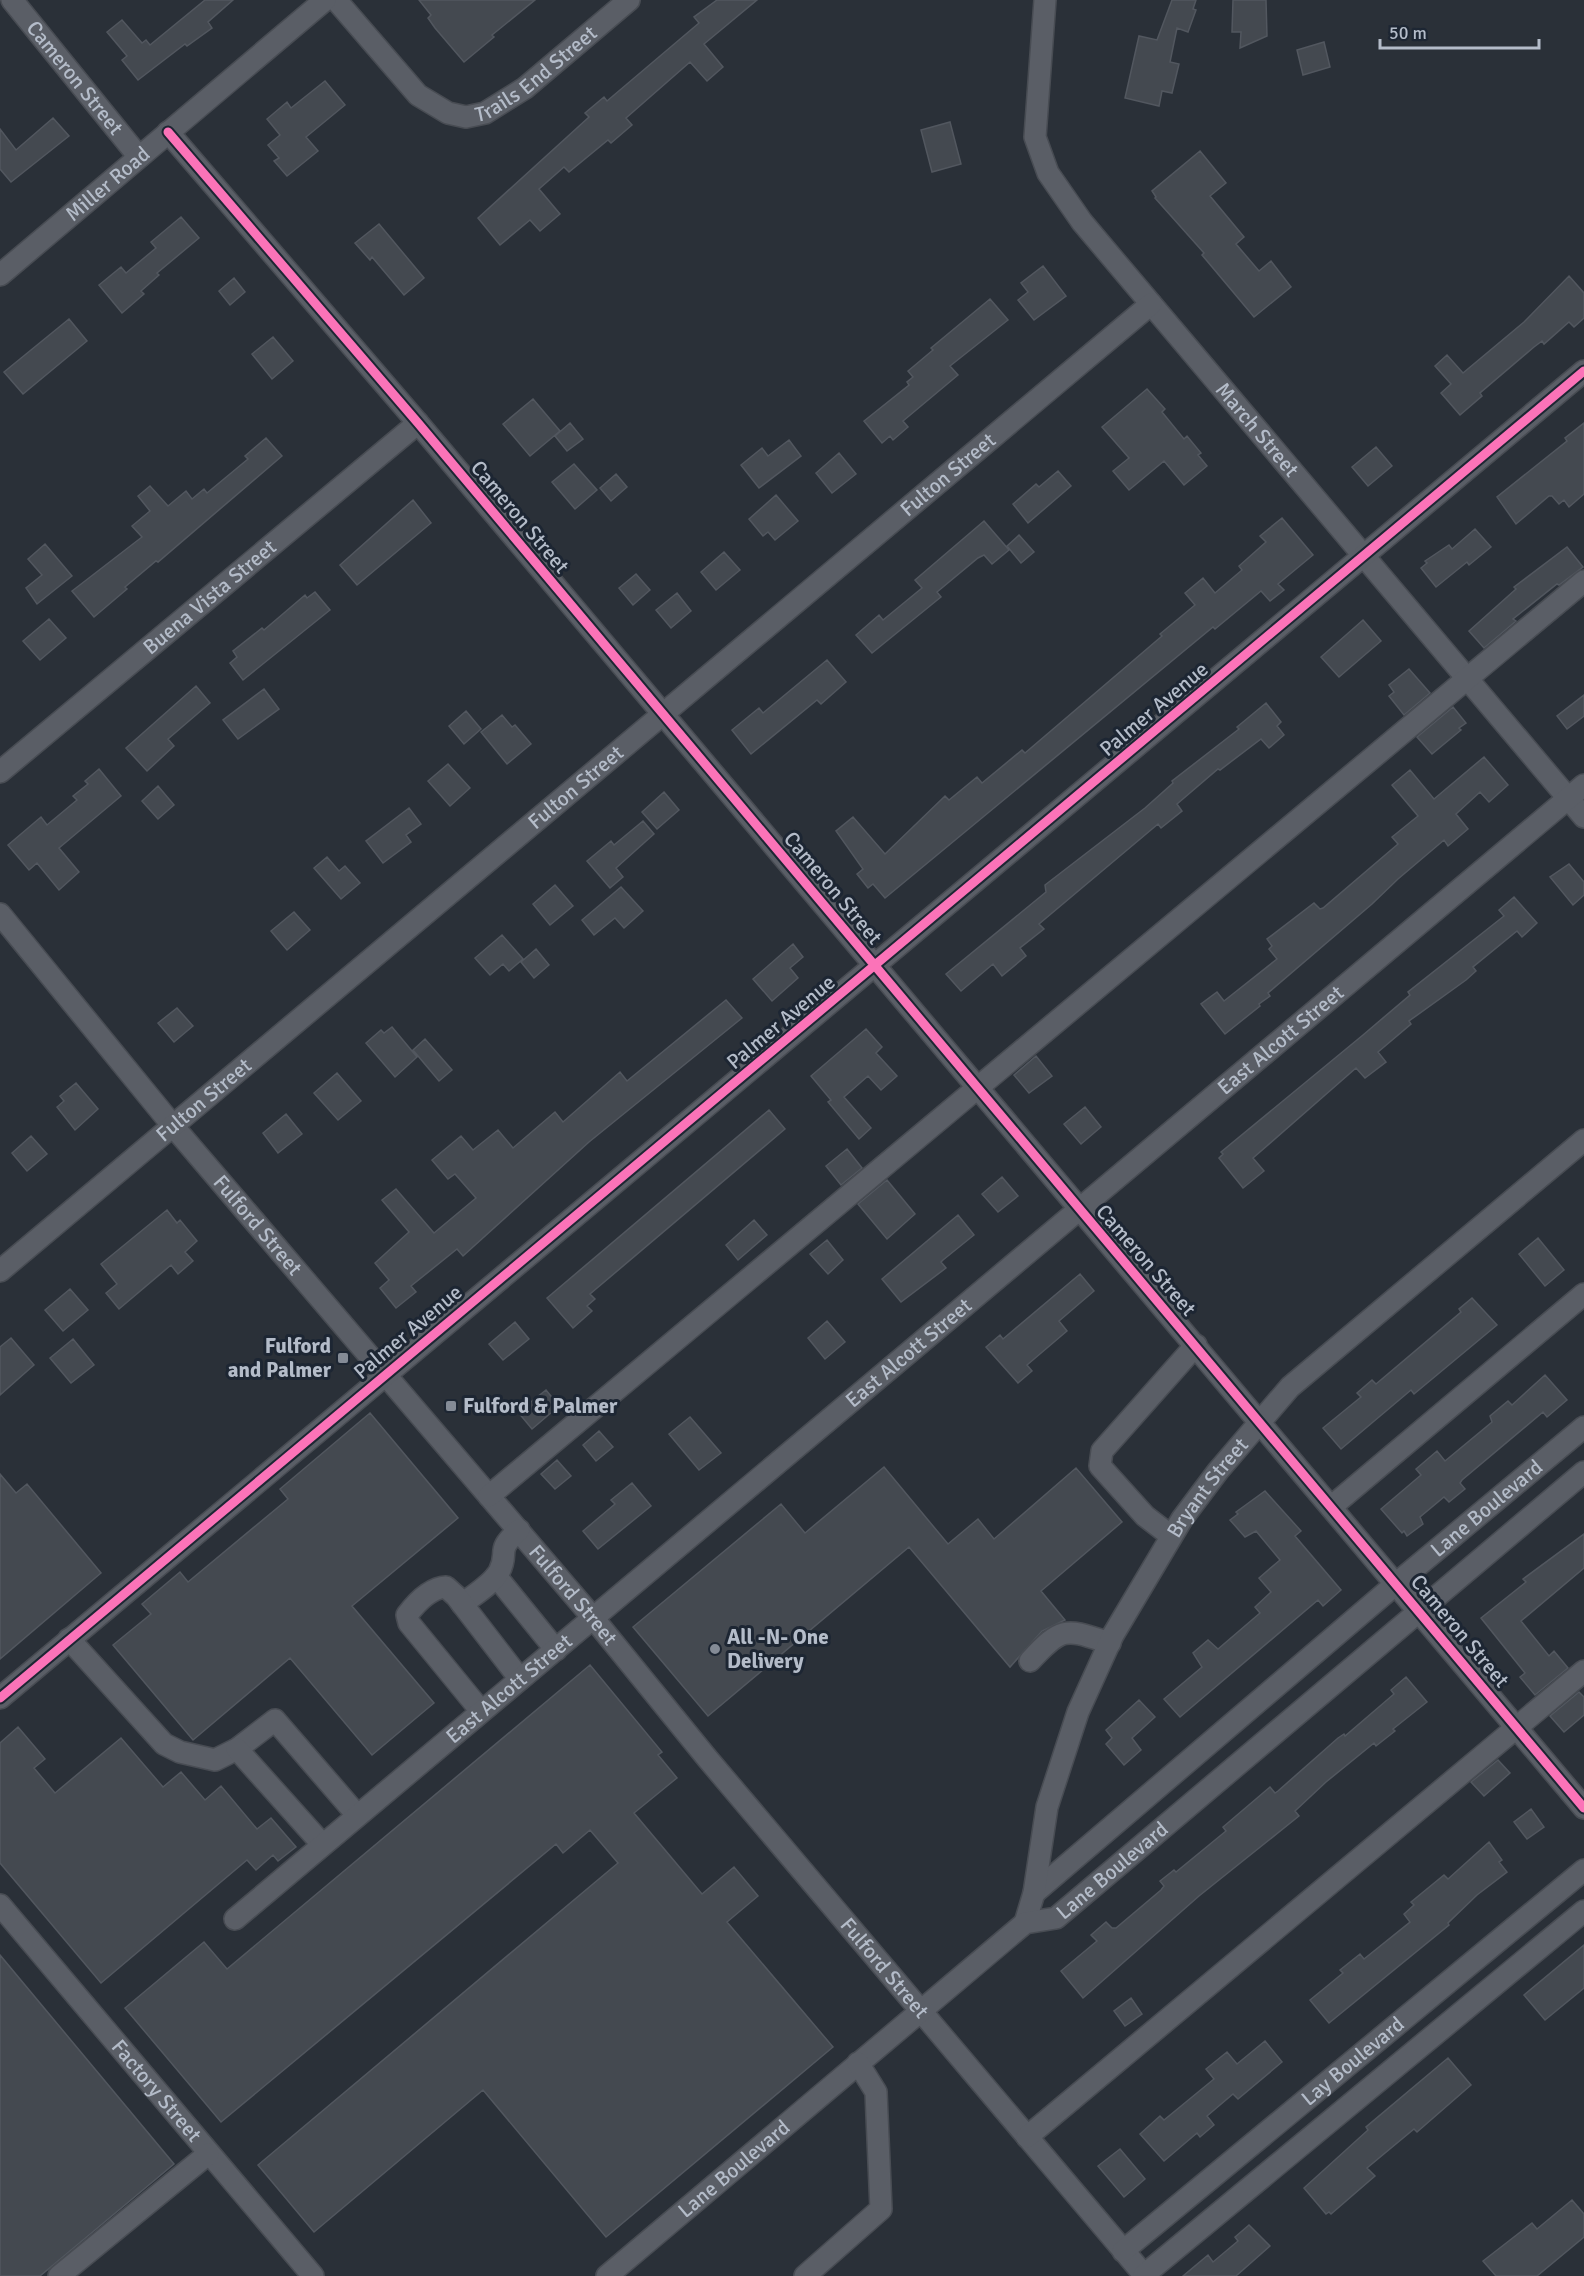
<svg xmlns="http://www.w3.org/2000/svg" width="1584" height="2276" font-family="Signika,sans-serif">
<rect width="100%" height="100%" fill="#2a3038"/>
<path fill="#444950" stroke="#52575f" stroke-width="1.5" d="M205,0H233L208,22L212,28L187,46L185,44L138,80L122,60L127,56L107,32L122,20L142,43L146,40L150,45Z
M419,0H535L492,35L494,37L464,62L435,28L428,18L431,15Z
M717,0H757L704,44L723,67L707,81L690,62L626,118L632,125L611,143L608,140L569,172L564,167L539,189L560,214L540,231L530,220L500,245L478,218L589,117L585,113L604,97L607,101L699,23L694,17Z
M1172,0H1196L1193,9L1196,10L1188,32L1177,28L1170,62L1179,64L1172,93L1162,91L1159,106L1125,98L1139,36L1157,40Z
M1233,0H1266L1267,36L1240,48L1241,32H1232Z
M1324,42L1330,67L1303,75L1297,50Z
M325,81L345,105L306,137L318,151L287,176L274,161L279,158L268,145L280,135L267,119L287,102L291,108Z
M53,118L69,136L11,182L0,169V129L16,150Z
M950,122L961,164L932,172L921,130Z
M1200,151L1226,183L1210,196L1244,237L1236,244L1259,271L1271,261L1291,287L1254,317L1202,255L1204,253L1155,198L1156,197L1152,191Z
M181,217L199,238L157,273L159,275L141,291L144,294L122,313L99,285L121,267L126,273L156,248L151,242Z
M379,224L424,278L404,295L372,257L370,260L355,243Z
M1043,266L1066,296L1034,320L1018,300L1028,292L1021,283Z
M1569,276L1584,293V318L1574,327L1569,322L1544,344L1542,341L1534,347L1480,393L1482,396L1460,415L1441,393L1451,384L1435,366L1447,355L1463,373L1524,322Z
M234,278L245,292L230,305L219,291Z
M990,299L1008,320L950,366L958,375L903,421L908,427L893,440L890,436L882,443L864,421L909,385L907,382L913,377L908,371L933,350L931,348Z
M69,319L87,341L23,394L4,372Z
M273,337L293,361L272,379L252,354Z
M1147,389L1165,409L1162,412L1184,439L1187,436L1201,453L1198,455L1207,466L1184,485L1164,461L1129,490L1113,471L1129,458L1102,427Z
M533,399L560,431L530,456L503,424Z
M570,423L583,439L567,451L555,436Z
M1584,423V494L1569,507L1564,500L1559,504L1552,496H1549L1516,524L1497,497L1567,441L1565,438Z
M266,438L282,456L158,562L156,561L125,587L127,589L94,617L72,591L142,537L132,526L150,511L138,496L150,486L168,506L186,491L192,499L204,489L207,493L248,459L245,456Z
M789,440L801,456L759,488L741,465L762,448L768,456Z
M1376,447L1392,466L1368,486L1352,467Z
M839,453L856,474L832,493L816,473Z
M574,464L597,490L575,509L552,482Z
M1058,471L1071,486L1028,523L1013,504L1036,484L1039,487Z
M616,474L627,487L611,501L600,488Z
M776,495L798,521L775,540L768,532L763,536L749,519Z
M413,500L431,523L357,585L340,565Z
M1282,518L1313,555L1278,584L1284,590L1270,601L1261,591L1215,629L1213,627L885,898L873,884L868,888L857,874L863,869L836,831L853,817L885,854L945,796L949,800L977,777L982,783L1022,750L1025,753L1162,636L1160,634L1195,605L1185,593L1203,578L1215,593L1242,570L1239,566L1266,542L1260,536Z
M984,521L1009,550L992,564L984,555L978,558L937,592L941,597L872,653L856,635L879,615L883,620L922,588L915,580Z
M1475,529L1491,547L1469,565L1467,562L1436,587L1421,568L1427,563L1425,561L1449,545L1452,549Z
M1019,535L1034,552L1021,563L1007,546Z
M45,544L72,576L37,604L26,588L42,575L28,559Z
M1567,547L1583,567L1559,585L1557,584L1513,619L1516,621L1484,648L1469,631L1516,589L1514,587Z
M724,552L740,570L716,590L701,572Z
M636,574L650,590L633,605L619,588Z
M315,592L330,610L243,680L230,663L237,657L233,651L262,628L264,630L305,595L307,598Z
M677,593L691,611L671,628L656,610Z
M49,619L66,638L40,660L23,641Z
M1363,620L1381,641L1339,677L1321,657Z
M827,660L846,682L821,704L817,700L751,754L732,730L759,708L763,713Z
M1409,669L1430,693L1404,715L1389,696L1394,692L1389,685Z
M196,686L210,703L168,739L174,746L147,771L126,748Z
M264,689L279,709L238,739L223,720Z
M1584,695V716L1567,729L1557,716Z
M1266,703L1281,722L1277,726L1284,735L1269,748L1261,739L1220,770L1218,769L1177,804L1182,811L1161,828L1158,824L1039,924L1044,929L1020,948L1026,956L1002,976L993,964L961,991L946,974L1046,892L1045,885L1145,808L1173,783L1172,781L1239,729L1237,727Z
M1453,707L1466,723L1459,728L1461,730L1432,754L1417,737Z
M466,711L481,729L464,744L449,726Z
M502,715L512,727L515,725L531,744L507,764L481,732Z
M1484,757L1508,785L1489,802L1480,792L1456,814L1468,829L1448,846L1444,840L1398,879L1372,904L1268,993L1270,996L1259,1004L1260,1006L1225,1034L1201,1004L1217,992L1224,1001L1277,959L1269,949L1272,946L1267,939L1314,903L1320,909L1323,908L1398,844L1392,837L1418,816L1392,785L1410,770L1434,799Z
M448,764L470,788L450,806L428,781Z
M99,769L121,796L59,848L79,872L59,890L37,863L29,870L8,845L41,817L47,825L77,800L73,796L88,784L85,781Z
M158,786L174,805L158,819L142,801Z
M664,792L679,810L657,829L642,812Z
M409,808L421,824L406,835L411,842L383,863L366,841Z
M643,821L654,834L616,868L623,877L610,888L587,861L611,841L614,845Z
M327,857L339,871L345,866L360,883L341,899L314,868Z
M1569,864L1584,882V895L1573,905L1550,877Z
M555,885L573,906L550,925L533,904Z
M621,887L643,911L624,928L615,918L594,935L582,920Z
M1514,897L1537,923L1522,937L1517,931L1473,967L1476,971L1466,980L1409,1021L1411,1024L1378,1052L1386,1062L1365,1078L1356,1068L1253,1158L1264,1171L1243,1188L1219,1158L1223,1154L1221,1152L1363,1035L1410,995L1408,992L1504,916L1499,910Z
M294,912L310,930L287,950L271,931Z
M502,935L523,959L509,971L503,964L490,975L475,958Z
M793,944L803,957L790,968L798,978L772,1001L753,979Z
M536,949L549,965L534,978L521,962Z
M726,1000L742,1018L589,1142L463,1256L457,1249L411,1286L416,1292L396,1308L380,1288L389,1280L375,1263L409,1232L382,1200L396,1189L434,1233L476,1198L455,1174L448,1179L432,1160L461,1136L473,1150L498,1130L513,1148L555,1112L563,1122L620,1072L627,1081Z
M177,1008L193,1026L174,1042L158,1023Z
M392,1027L417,1057L395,1077L366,1043L381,1030L384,1033Z
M866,1029L882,1047L876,1053L897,1076L881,1090L868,1076L844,1097L871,1128L859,1139L828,1102L831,1100L811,1076Z
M425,1039L452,1070L439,1081L413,1050Z
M1036,1056L1052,1076L1029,1093L1014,1075Z
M337,1073L361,1101L338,1120L314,1093Z
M76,1083L98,1109L75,1130L57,1107L64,1101L60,1096Z
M1085,1107L1101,1127L1081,1144L1064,1124Z
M769,1110L785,1129L590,1294L595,1299L587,1306L592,1311L573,1328L547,1298Z
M286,1114L302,1134L278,1153L263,1133Z
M31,1136L47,1154L27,1171L12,1153Z
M847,1149L862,1168L841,1185L826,1166Z
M1002,1177L1018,1196L998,1212L982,1194Z
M887,1180L915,1214L887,1239L858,1204Z
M167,1210L177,1223L180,1220L197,1241L185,1252L193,1261L178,1274L171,1265L119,1309L106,1293L117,1284L101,1264Z
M958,1215L974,1235L943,1260L941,1262L946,1268L901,1302L882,1279Z
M754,1220L767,1235L738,1260L726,1245Z
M1538,1238L1564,1270L1545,1286L1519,1254Z
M827,1240L843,1260L828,1274L810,1254Z
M1080,1274L1094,1291L1059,1321L1067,1331L1027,1365L1032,1371L1018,1383L986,1347L1000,1335L1003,1339Z
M70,1289L88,1310L63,1331L45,1310Z
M1472,1298L1497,1325L1414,1394L1411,1390L1341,1449L1323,1428L1361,1397L1357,1393L1372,1380L1376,1384L1461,1312L1459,1309Z
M827,1321L845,1342L825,1359L808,1338Z
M515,1322L529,1339L503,1360L489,1344Z
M11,1338L34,1365L0,1395V1347Z
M73,1339L94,1365L71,1383L50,1358Z
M1545,1375L1567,1400L1547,1417L1543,1412L1462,1480L1460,1483L1465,1489L1449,1502L1444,1497L1420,1517L1423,1524L1407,1536L1404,1531L1402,1533L1381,1509L1421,1475L1416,1469L1437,1451L1445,1461L1492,1422L1490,1416L1508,1401L1512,1405Z
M546,1390L559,1406L532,1429L518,1412Z
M370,1413L458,1518L352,1606L434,1703L372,1755L290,1658L193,1740L113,1645L151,1614L142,1604L180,1572L188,1582L288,1499L280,1489Z
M690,1417L721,1453L699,1470L669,1434Z
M599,1431L613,1447L596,1461L583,1445Z
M557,1460L571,1476L555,1489L541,1474Z
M884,1467L948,1544L978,1519L994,1539L1076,1468L1122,1522L1041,1591L1065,1620L1042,1631L1010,1667L909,1547L708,1716L633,1627L781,1504L805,1533Z
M0,1474L16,1493L27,1484L101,1573L0,1659Z
M632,1483L651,1506L598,1549L583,1531L615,1504L611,1500Z
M1265,1491L1301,1531L1295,1536L1341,1590L1323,1606L1318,1600L1180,1717L1164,1699L1202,1667L1193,1653L1208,1640L1218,1649L1260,1613L1255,1607L1271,1592L1259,1578L1280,1560L1256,1531L1245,1537L1230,1520L1238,1514L1236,1512Z
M1584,1534V1568L1521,1621L1549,1656L1554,1651L1568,1668L1535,1695L1520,1677L1525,1673L1481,1618L1526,1582L1523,1579Z
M590,1665L662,1752L658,1755L677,1778L634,1813L702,1894L734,1867L758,1896L727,1922L833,2047L606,2237L483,2090L314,2232L258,2165L618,1863L590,1830L563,1853L556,1844L221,2122L125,2008L204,1942L227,1969Z
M1406,1677L1427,1702L1393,1729L1395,1731L1376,1746L1374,1743L1326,1782L1295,1811L1299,1816L1199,1896L1083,1998L1061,1971L1097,1941L1091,1935L1106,1922L1112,1928H1116L1161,1890L1164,1886L1160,1881L1174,1870L1176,1872L1226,1831L1223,1827L1270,1787L1275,1793L1278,1791L1338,1738L1344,1734L1345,1736L1394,1694L1391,1690Z
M1579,1692L1584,1697V1715L1564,1732L1550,1716Z
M1139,1700L1155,1717L1132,1738L1141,1750L1124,1765L1106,1744L1112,1738L1106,1730Z
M18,1727L45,1759L34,1768L55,1793L121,1738L163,1787L181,1772L205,1800L221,1786L257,1829L271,1818L296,1847L278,1861L273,1855L256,1870L247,1860L101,1983L0,1863V1743Z
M1498,1760L1510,1773L1484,1796L1471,1782Z
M1531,1809L1544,1827L1527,1839L1514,1822Z
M1489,1842L1502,1860L1499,1862L1507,1872L1477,1895L1448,1923L1449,1925L1329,2023L1310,2000L1343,1973L1340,1970L1360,1954L1364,1959L1410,1922L1404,1914L1414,1905L1411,1902L1444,1875L1448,1879Z
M1584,1945V1988L1545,2020L1524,1995Z
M0,1955L174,2164L40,2276H0Z
M1131,1998L1142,2014L1125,2026L1114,2011Z
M1265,2041L1282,2062L1238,2099L1233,2094L1207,2116L1214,2125L1200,2137L1197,2133L1164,2161L1140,2134L1160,2116L1164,2120L1214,2079L1206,2069L1227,2052L1237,2064Z
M1448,2058L1471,2085L1417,2132L1414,2129L1367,2168L1375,2176L1331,2214L1329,2212L1326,2214L1304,2188L1368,2130L1366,2127Z
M1120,2149L1145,2179L1124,2197L1098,2166Z
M1572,2200L1584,2214V2237L1537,2276H1496L1483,2261L1532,2223L1537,2229Z
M1249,2225L1270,2246L1236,2276H1183L1208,2255L1213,2262L1238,2241L1235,2237Z"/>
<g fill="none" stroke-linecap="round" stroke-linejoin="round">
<g stroke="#484c53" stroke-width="24">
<g id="minor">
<path id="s1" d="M12,0L139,157"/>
<path id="s2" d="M336,0L418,95L448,113L466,117L485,113L525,88L629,0"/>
<path id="s3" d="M1045,0L1035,137L1048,173L1082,222L1584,817"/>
<path d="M168,132L418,423L1584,1808"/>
<path id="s4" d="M0,275L325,0"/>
<path id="s5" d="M0,772L418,423"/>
<path id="s6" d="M0,914L173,1126L594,1619L707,1758L1145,2276"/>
<path id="s7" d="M0,1271L1151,304"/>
<path d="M489,1496L1584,581"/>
<path d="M1331,1507L1584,1294"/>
<path d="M1171,1536L1145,1516L1100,1466L1102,1451L1196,1345"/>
<path d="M496,1576L556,1650"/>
<path d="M462,1604C474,1595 492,1584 499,1572C510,1551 494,1552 519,1530"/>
<path d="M69,1639L164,1744L180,1752L215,1760L237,1749L275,1720L357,1815"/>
<path d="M1030,1661C1063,1625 1066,1629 1110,1643"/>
<path d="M0,1698L1584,371"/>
<path d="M481,1711L409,1623L407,1615C416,1603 430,1588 446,1587L456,1596L520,1679"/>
<path d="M237,1749L322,1844"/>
<path id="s8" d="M1034,1893L1397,1583L1584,1427"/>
<path id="s9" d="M0,1905L313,2276"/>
<path id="s10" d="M235,1919L1584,785"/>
<path id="s11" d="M1025,1923L1034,1893L1047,1807L1078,1712L1113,1635L1182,1519L1218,1471L1290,1387L1584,1140"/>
<path d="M1027,2137L1584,1671"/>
<path id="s12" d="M1123,2251L1584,1870"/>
<path d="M1144,2275L1584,1911"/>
<path d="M59,2276L208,2154"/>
<path id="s13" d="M607,2276L1025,1923L1056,1918L1584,1472"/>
<path d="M805,2276L881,2209L876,2092L858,2063"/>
</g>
</g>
<use href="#minor" stroke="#5a5e66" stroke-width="21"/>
<g stroke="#1d2633" stroke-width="13">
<path id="cycleway" d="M168,132L418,423L1584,1808
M0,1698L1584,371"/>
</g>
<use href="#cycleway" stroke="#fb73b8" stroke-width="9"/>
</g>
<g fill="#848b96" stroke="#1d2633" stroke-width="2">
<rect x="337" y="1352" width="12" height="12" rx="3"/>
<rect x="445" y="1400" width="12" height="12" rx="3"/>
<circle cx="715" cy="1649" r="6"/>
</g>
<g text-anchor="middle" stroke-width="6" stroke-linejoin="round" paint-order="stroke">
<g font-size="21" fill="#b4bcc9" stroke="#1d2633">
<text dy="7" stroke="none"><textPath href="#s2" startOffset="262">Trails End Street</textPath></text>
<text dy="7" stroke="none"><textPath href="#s1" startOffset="100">Cameron Street</textPath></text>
<text dy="7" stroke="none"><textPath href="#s4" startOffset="141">Miller Road</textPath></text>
<text dy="7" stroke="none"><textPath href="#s3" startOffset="507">March Street</textPath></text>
<text dy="7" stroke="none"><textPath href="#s7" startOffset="1238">Fulton Street</textPath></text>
<text transform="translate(520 517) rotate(50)" y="7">Cameron Street</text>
<text dy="7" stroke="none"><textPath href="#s5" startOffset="273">Buena Vista Street</textPath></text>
<text transform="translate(1154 709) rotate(-40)" y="7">Palmer Avenue</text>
<text dy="7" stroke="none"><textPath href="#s7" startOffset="752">Fulton Street</textPath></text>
<text transform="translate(833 888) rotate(50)" y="7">Cameron Street</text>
<text transform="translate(781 1022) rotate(-40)" y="7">Palmer Avenue</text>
<text dy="7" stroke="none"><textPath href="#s10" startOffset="1366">East Alcott Street</textPath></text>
<text dy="7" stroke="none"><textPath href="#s7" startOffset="266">Fulton Street</textPath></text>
<text dy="7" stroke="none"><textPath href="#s6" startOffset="404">Fulford Street</textPath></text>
<text transform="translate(1146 1260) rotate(49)" y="7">Cameron Street</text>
<text transform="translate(408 1332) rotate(-40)" y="7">Palmer Avenue</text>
<text dy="7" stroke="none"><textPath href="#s10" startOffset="880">East Alcott Street</textPath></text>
<text dy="7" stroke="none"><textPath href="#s11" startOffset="478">Bryant Street</textPath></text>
<text dy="7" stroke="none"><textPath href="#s8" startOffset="594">Lane Boulevard</textPath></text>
<text dy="7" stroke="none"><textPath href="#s6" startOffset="890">Fulford Street</textPath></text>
<text transform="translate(1460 1631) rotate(50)" y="7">Cameron Street</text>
<text dy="7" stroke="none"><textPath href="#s10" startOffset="358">East Alcott Street</textPath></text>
<text dy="7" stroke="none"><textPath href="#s13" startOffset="652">Lane Boulevard</textPath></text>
<text dy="7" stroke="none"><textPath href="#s6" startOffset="1376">Fulford Street</textPath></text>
<text dy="7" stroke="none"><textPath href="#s12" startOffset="298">Lay Boulevard</textPath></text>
<text dy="7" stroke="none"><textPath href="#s9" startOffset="243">Factory Street</textPath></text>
<text dy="7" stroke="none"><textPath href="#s13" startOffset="166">Lane Boulevard</textPath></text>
</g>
<g font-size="21" font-weight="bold" fill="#b4bcc9" stroke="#1d2633" text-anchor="start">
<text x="331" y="1353" text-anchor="end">Fulford<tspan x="331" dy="24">and Palmer</tspan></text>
<text x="463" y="1413">Fulford &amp; Palmer</text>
<text x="727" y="1644">All -N- One<tspan x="727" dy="24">Delivery</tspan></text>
</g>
</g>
<path d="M1380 39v9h159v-9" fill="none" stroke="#b4bcc9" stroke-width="3"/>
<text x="1389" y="39" font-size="18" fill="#b4bcc9" stroke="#1d2633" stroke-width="4.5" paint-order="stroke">50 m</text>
</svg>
